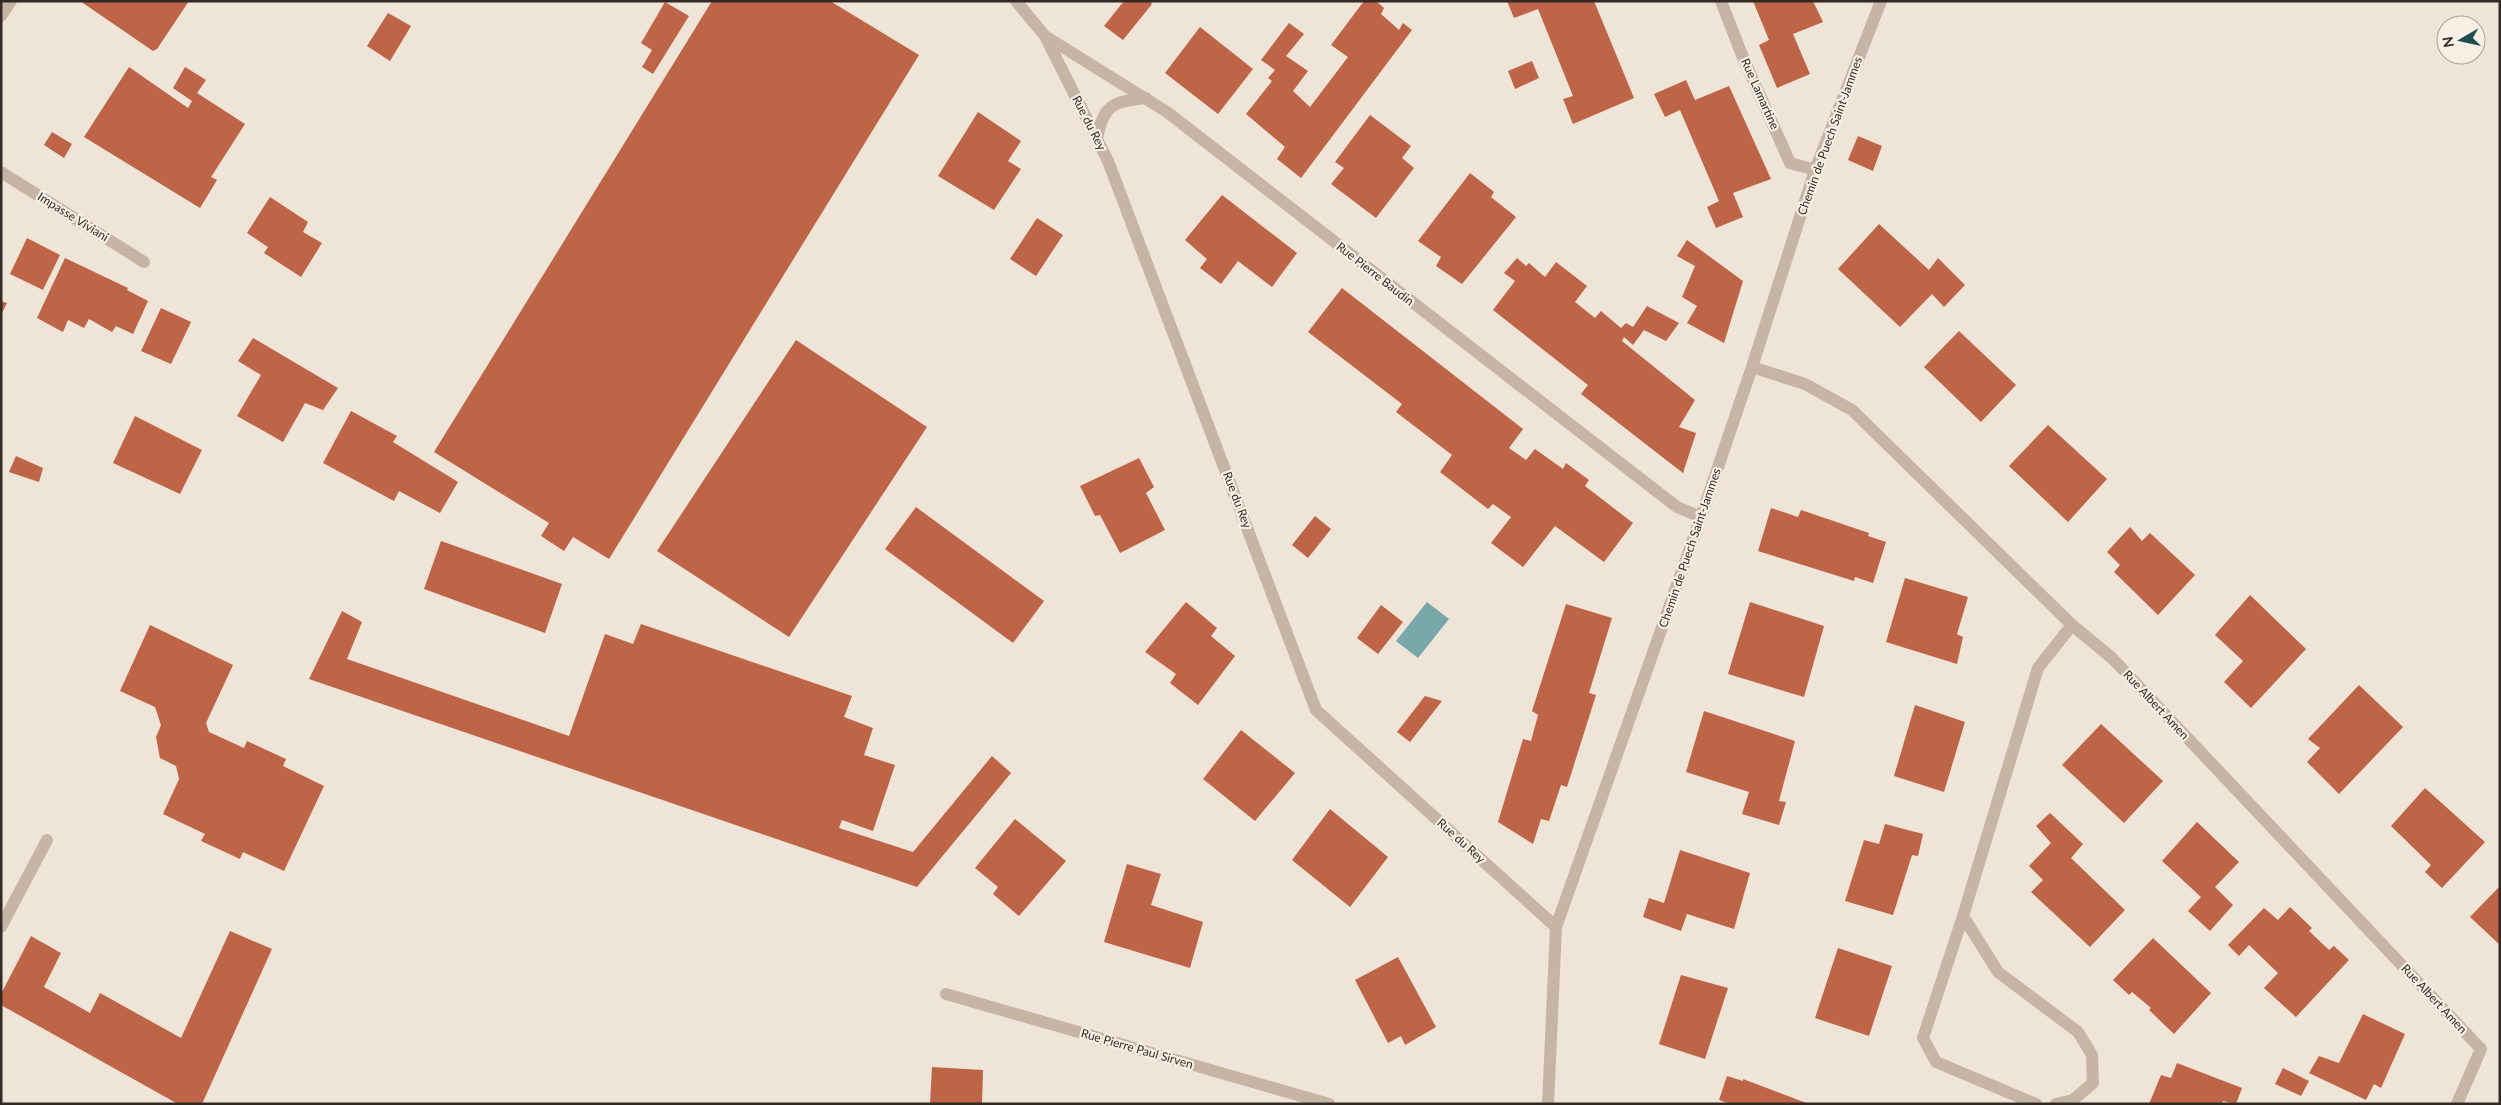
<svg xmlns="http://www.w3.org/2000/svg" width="2501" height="1105" font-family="Lato,sans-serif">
<rect width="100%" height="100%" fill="#efe4d8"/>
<path fill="#79a8aa" d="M1427,602L1449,619L1418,658L1396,641Z"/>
<path fill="#be6447" d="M80,1H189L157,49L153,51Z
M712,1H830L919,55L609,559L573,537L564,551L541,536L549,523L434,452Z
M1124,1H1150L1152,4L1123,40L1104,26Z
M1364,1H1376L1384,8L1381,14L1399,30L1403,23L1412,30L1301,178L1277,159L1285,147L1246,114L1272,81L1268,78L1275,70L1261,60L1289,23L1304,34L1286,56L1308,71L1293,91L1310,107L1348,57L1331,45Z
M1507,1H1594L1634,98L1573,124L1563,99L1573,96L1538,9L1514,18Z
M1753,1H1813L1823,22L1793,34L1810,74L1777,88L1759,45L1769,40Z
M665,2L689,16L653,74L642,67L652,50L641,43Z
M388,13L411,26L390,61L367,46Z
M1200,27L1253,69L1218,114L1165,73Z
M1532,61L1539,78L1515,89L1508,71Z
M129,67L188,108L192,101L173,88L185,67L206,80L197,93L245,124L211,177L217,180L200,208L84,137Z
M1686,80L1695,100L1729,86L1771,179L1733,193L1743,217L1716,228L1707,207L1719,201L1680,110L1665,117L1654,94Z
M978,112L1021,141L1008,161L1021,169L994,210L938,176Z
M1370,115L1411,146L1402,158L1414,168L1376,218L1331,184L1344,168L1335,162Z
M52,132L72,144L64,158L44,145Z
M1858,136L1882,146L1873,171L1848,160Z
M1470,173L1494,192L1491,197L1516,217L1462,284L1436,266L1441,257L1418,241Z
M1222,195L1297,253L1272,287L1238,261L1221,284L1200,268L1207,259L1185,240Z
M270,197L308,222L303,232L322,243L301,277L264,253L268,247L247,233Z
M1037,218L1063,235L1036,276L1010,259Z
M1879,224L1929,270L1938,258L1965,285L1944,307L1932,294L1900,327L1838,269Z
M27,238L60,255L43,290L10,274Z
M1687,240L1743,281L1724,343L1687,323L1697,306L1682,297L1695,266L1677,256Z
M65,258L128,288L127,290L148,301L133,334L116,326L112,332L89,319L84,328L68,320L63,332L37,318Z
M1517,258L1526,266L1529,263L1545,277L1556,262L1587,286L1575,302L1595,318L1601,311L1621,328L1626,323L1633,327L1647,306L1679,323L1666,341L1644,330L1633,345L1624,337L1622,341L1695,400L1679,427L1696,433L1683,473L1581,394L1588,385L1493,310L1515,281L1504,273Z
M1342,288L1523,429L1509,448L1526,460L1535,449L1563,469L1566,463L1589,480L1585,486L1633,523L1604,562L1555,526L1523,567L1491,543L1511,517L1493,504L1488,509L1440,472L1452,455L1396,412L1402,404L1308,332Z
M1,301L7,303L1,315Z
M161,308L191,322L171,364L141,351Z
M1959,331L2016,385L1981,422L1924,367Z
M253,338L338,388L323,410L305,403L283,442L237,416L261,375L238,361Z
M796,340L927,427L789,637L657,551Z
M351,411L397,436L393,442L458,482L440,513L399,491L394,501L323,463Z
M135,416L202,450L180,494L113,463Z
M2048,425L2107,479L2068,522L2009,466Z
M16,456L43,468L39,482L9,472Z
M1139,458L1154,487L1146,493L1165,530L1120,553L1100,515L1095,516L1080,486Z
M916,507L1044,601L1013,643L885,549Z
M1771,508L1798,517L1801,510L1869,533L1868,536L1886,542L1873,583L1855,577L1854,581L1758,551Z
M1315,516L1331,529L1308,558L1292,545Z
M2130,527L2142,541L2150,533L2195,575L2158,615L2114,572L2120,565L2107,552Z
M441,541L562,584L545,633L424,589Z
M1905,578L1968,597L1957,634L1963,637L1957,664L1886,642Z
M2250,595L2306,649L2251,708L2224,682L2243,661L2215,635Z
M1186,602L1217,628L1211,636L1235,656L1198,705L1170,683L1176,674L1145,652Z
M1750,602L1824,626L1804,697L1728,674Z
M1566,604L1612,618L1589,693L1596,695L1567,787L1561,785L1549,821L1541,819L1533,844L1498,822L1523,739L1531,741L1538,715L1532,711Z
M1381,605L1403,622L1378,654L1357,638Z
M342,611L362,622L347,659L569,736L605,634L633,644L641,624L852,696L844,717L873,728L864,755L895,765L873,831L842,820L839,828L913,852L992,756L1011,773L917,887L309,679Z
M150,625L233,665L206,723L209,732L244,748L247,741L286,759L283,766L324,786L284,871L243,852L240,859L201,841L205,834L163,814L179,779L176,766L160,758L156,737L161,725L155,707L120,691Z
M2359,685L2403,727L2339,794L2307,762L2320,748L2308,739Z
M1425,696L1442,701L1410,742L1397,732Z
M1915,705L1965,722L1944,792L1894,776Z
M1704,711L1795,741L1779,801L1786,802L1779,825L1742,814L1749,792L1686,772Z
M2101,724L2163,781L2124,823L2062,765Z
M1241,730L1295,773L1255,821L1203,779Z
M2425,788L2485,842L2442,888L2425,872L2431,865L2391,826Z
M1330,809L1388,857L1350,907L1292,860Z
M2050,813L2083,844L2071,858L2125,910L2090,947L2031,892L2043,880L2029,866L2051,843L2036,826Z
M1015,819L1066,861L1019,916L993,894L998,887L975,868Z
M2197,822L2239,862L2215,887L2233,905L2210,931L2188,911L2201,897L2162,861Z
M1885,824L1923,834L1918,856L1912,855L1893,915L1845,901L1864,840L1879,844Z
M1680,850L1750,873L1734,929L1687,914L1681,931L1643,917L1649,898L1664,903Z
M1127,864L1161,874L1151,905L1203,922L1190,968L1104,942Z
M2500,886V945L2470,917Z
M2290,907L2312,928L2309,931L2329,950L2334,946L2349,960L2296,1017L2264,988L2278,973L2249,945L2239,956L2228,945L2264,908L2278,920Z
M230,931L272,949L202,1104H178L1,1005V994L31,936L61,953L44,987L90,1013L100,993L181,1038Z
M2153,938L2211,993L2174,1034L2149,1010L2151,1008L2132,992L2129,995L2113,980Z
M1838,948L1892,966L1869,1036L1815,1018Z
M1398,957L1436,1027L1405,1045L1401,1036L1388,1043L1355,980Z
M1681,975L1728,988L1705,1059L1659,1044Z
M2363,1014L2405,1034L2381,1088L2374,1084L2366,1100L2309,1073L2319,1056L2339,1063Z
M2177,1063L2242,1088L2236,1104L2223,1101L2222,1104H2149L2161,1075L2171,1078Z
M932,1067L983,1070L982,1104H930Z
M2283,1068L2309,1081L2301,1096L2275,1084Z
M1727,1076L1743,1081V1079L1809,1104H1730L1719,1100Z"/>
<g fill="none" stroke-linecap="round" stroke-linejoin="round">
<path stroke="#c6b4a5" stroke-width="12" d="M1,927L47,840"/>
<path stroke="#c6b4a5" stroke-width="12" d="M1016,1L1045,36L1108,161L1316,710L1556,927
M1721,1L1742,55L1790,163L1815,170
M1,16L11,1
M1045,36L1167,112L1677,507L1701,517
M1097,138C1104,104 1113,102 1146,98
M1,172L144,262
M1752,367L1805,384L1852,410L2072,625L2112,658L2481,1049L2457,1104
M1963,916L1998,972L2078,1032L2092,1055L2093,1083L2073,1100L2056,1104
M946,994L1329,1104
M1548,1104L1556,927L1701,517L1752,367L1815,170L1881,1
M2036,1104L1936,1062L1923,1038L1963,916L2038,668L2072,625"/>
</g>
<g text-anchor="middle" stroke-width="4.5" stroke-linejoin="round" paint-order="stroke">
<g font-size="12" fill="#332a26" stroke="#f7efe4">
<text transform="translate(1760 94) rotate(66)" y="4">Rue Lamartine</text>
<text transform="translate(1089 123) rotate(63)" y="4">Rue du Rey</text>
<text transform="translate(1830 136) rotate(-70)" y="4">Chemin de Puech Saint-Jammes</text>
<text transform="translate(73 217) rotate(32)" y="4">Impasse Viviani</text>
<text transform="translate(1375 274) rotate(38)" y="4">Rue Pierre Baudin</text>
<text transform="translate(1237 500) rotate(69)" y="4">Rue du Rey</text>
<text transform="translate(1690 548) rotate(-71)" y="4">Chemin de Puech Saint-Jammes</text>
<text transform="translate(2156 705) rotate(47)" y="4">Rue Albert Amen</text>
<text transform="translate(1461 841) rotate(42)" y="4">Rue du Rey</text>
<text transform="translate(2434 999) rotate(47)" y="4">Rue Albert Amen</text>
<text transform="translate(1137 1049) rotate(16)" y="4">Rue Pierre Paul Sirven</text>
</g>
</g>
<rect width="2501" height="1105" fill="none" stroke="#332a26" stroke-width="5"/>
<g transform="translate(2461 40) rotate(261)"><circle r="24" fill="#f7efe4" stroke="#a9a098"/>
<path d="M0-4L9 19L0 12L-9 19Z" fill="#1e4e51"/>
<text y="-8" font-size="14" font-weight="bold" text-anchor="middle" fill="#332a26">N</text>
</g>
</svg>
